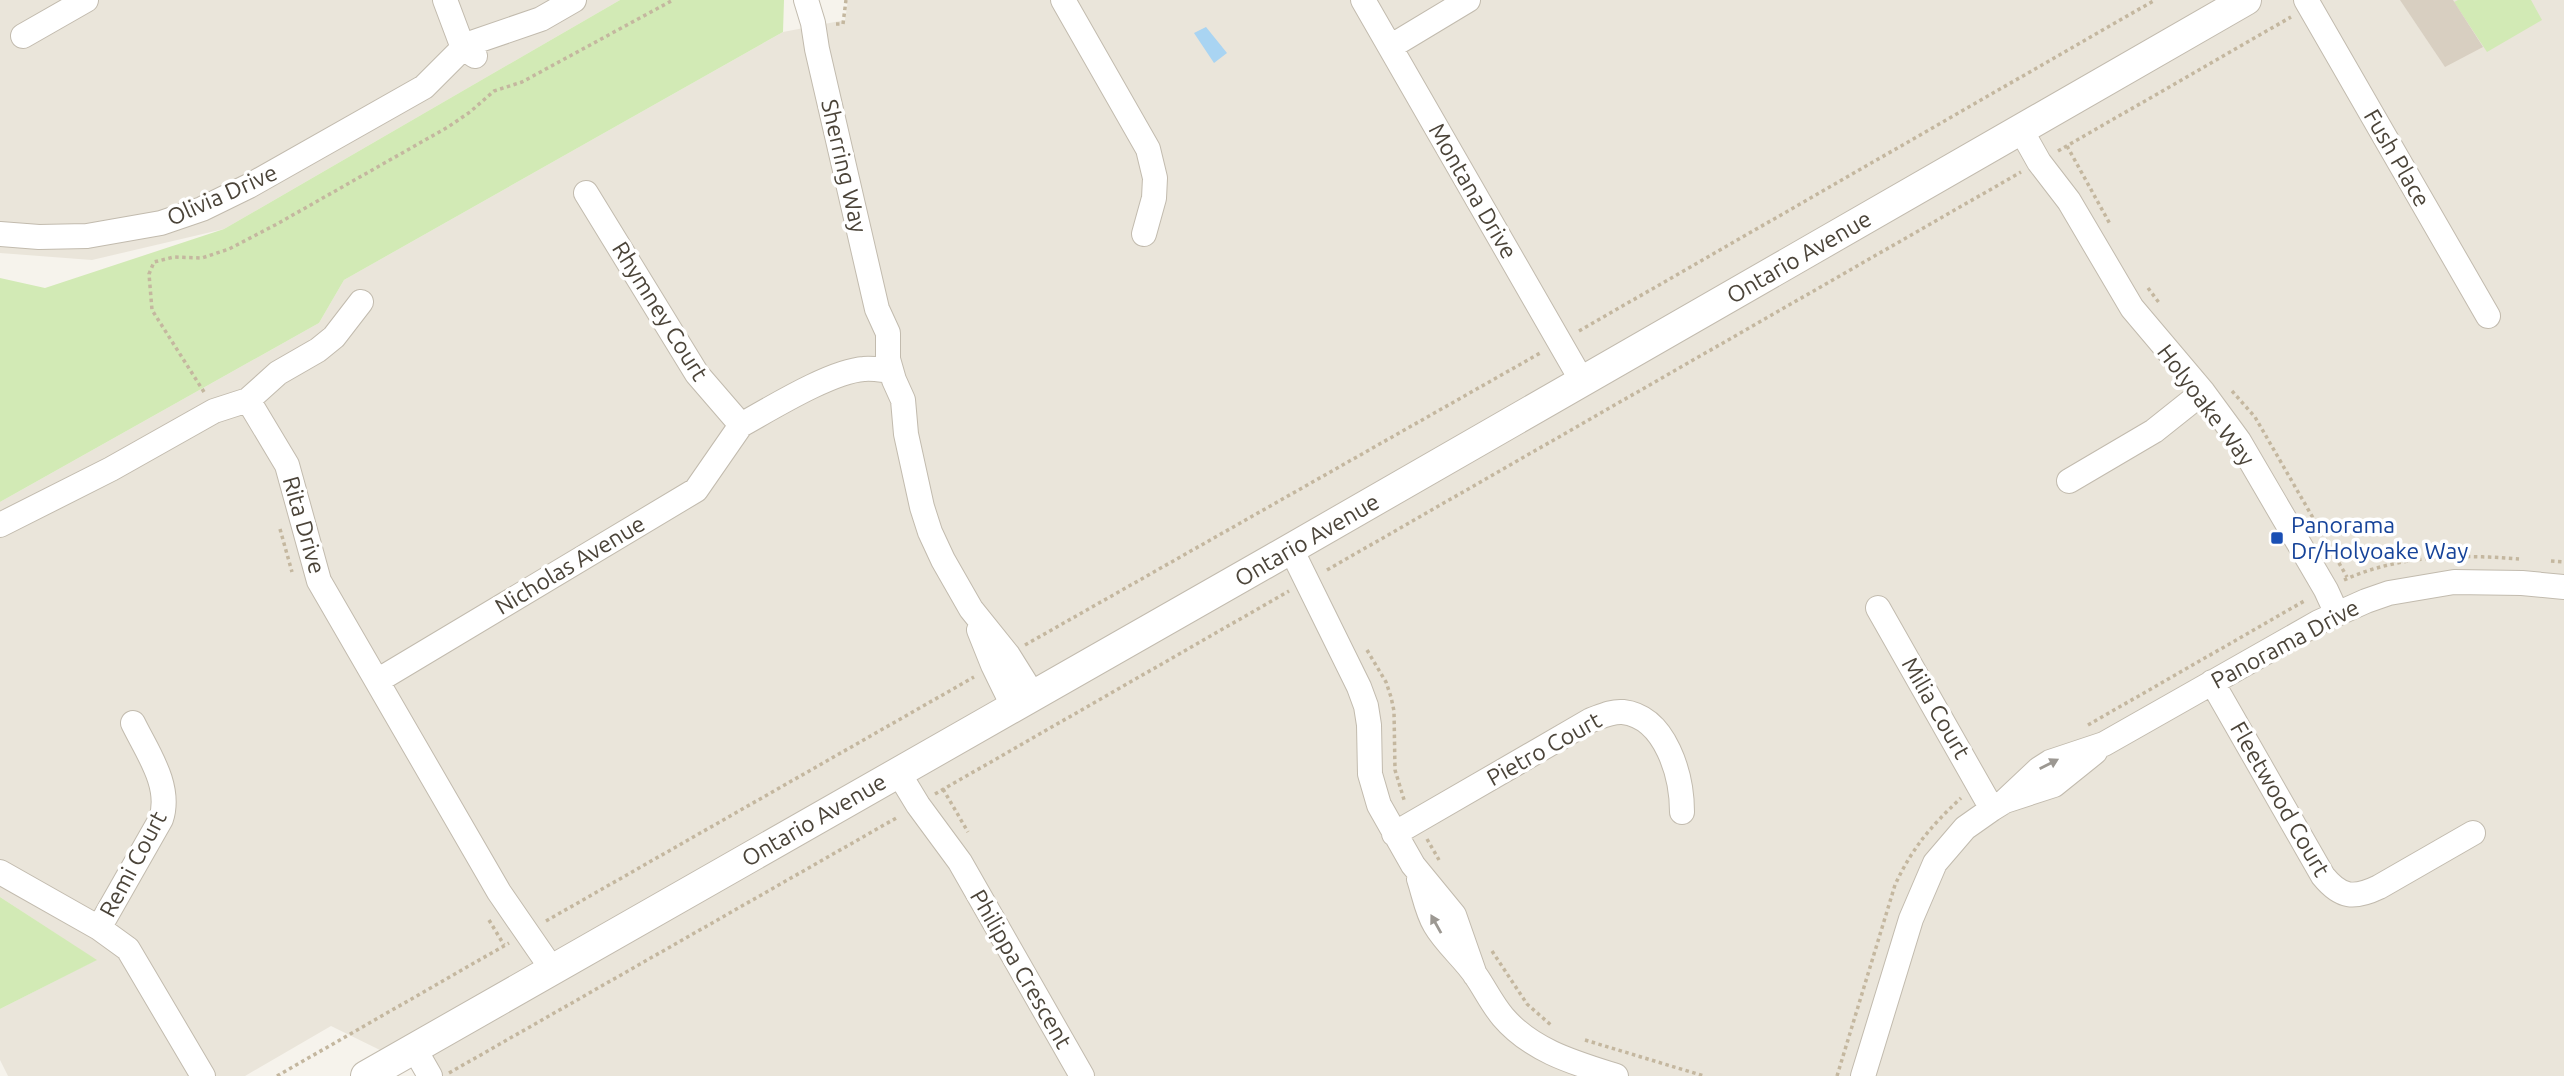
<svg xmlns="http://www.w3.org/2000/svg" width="2564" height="1076" font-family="Ubuntu,sans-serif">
<rect width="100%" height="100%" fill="#f6f3ec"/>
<path fill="#eae5da" d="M0,0H620L224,229L92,260L0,253Z
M848,0H2564V1076H433L331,1026L245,1076H8L0,1060V1009L96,960L0,897V502L319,323L344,280L783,32L845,20Z"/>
<path fill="#d2eab5" d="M620,0H784L783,32L344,280L319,323L0,502V278L45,288L224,229Z
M2458,0H2531L2542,20L2487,52L2454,2Z
M0,897L97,960L0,1009Z"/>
<path fill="#a9d4f2" d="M1206,27L1227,53L1214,63L1194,33Z"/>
<path fill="#d8cfc1" d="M2400,0H2453L2483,47L2445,67Z"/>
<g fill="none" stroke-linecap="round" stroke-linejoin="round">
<g stroke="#c2bbae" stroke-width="26">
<path id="minor" d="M445,0L463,48L475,56
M806,0L813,23L817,49L877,309L888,333V359L894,380L903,400L906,434L922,507L930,532L943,560L971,609L1008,655L1033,695
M1063,0L1148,149L1155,178L1154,198L1144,234
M1363,0L1582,381
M2306,0L2488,316
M23,36L86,0
M1390,47L1468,0
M2021,130L2039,162L2069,201L2132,308L2203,392L2239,441L2326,590L2337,614
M586,193L697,374L741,425C770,409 831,371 864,369C872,368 882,370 891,371
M0,234L39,237L87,236L161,223L202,209L249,186L424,87L463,48L474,42L541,19L574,0
M248,400L278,373L318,350L334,337L361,302
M2069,481L2154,431L2203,392
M0,525L111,469L214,411L248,400L287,465L319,581L499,892L552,969
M1291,549L1359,687L1366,706L1369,725L1370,774L1379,805L1413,865L1454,915L1475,975
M1878,608L1992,809
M979,630L993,665L1013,706
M377,681L696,490L741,425
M2212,682L2323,876C2341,898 2354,899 2379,887L2473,833
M898,772L918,805L960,862L1082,1076
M2005,801L2039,769L2050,762L2104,744L2319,622L2366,601L2389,593L2454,582L2522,583L2564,587
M1394,834L1591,720C1602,716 1612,711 1623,712C1666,717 1682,776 1682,812
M0,872L99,928L128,949L203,1076
M1419,879C1424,894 1427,912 1435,925C1446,944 1464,958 1476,976C1485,989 1492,1004 1503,1017C1532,1051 1575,1063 1616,1076
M99,928L161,819C172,786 147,752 133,723
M414,1048L430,1076
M1863,1076L1911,919L1935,863L1965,828L1992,809L2005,801L2054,785L2095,752"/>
</g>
<g stroke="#c2bbae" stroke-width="32">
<path id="tertiary" d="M366,1076L1273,559L2246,0"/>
</g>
<path stroke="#c4b79f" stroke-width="3.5" stroke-dasharray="3.5 3.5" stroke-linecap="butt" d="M836,24H843L846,0
M2067,146L2110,224
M2058,151L2291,17
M2148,288L2160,304
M1579,331L2155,0
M2232,391L2255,417L2347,577
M204,392L152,310L149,274L154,262L174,257L202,258L229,249L277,224L448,127L470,112L494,91L522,82L673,0
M280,529L292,572
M2551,561L2564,562
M1327,570L2021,172
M2344,580C2399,555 2460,554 2519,559
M1025,645L1542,352
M1367,650L1386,682L1391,697L1394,711L1395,770L1405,803
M2088,725L2306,600
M943,789L968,832
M935,794L1289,591
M1427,839L1439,860
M489,920L504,945
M546,921L974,677
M1492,951L1527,1004L1552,1026
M1585,1040L1704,1076
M449,1073L898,817
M277,1076L509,943
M1837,1076L1895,885C1912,848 1931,826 1961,798"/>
<use href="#minor" stroke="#fff" stroke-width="24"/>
<use href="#tertiary" stroke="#fff" stroke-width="30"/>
</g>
<defs><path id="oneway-solid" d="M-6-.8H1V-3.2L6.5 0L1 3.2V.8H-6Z" transform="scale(1.75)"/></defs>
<g fill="#9c9892">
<use href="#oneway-solid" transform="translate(2049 764) rotate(-27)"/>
<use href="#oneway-solid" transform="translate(1436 924) rotate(-119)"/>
</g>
<rect fill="#1a4fb4" stroke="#fff" stroke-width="2.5" x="2270" y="531" width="14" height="14" rx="3.5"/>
<g text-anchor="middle" stroke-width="7" stroke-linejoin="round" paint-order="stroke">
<g font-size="23" fill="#4b4439" stroke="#fff">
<text transform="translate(2397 158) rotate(60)" y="8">Fush Place</text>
<text transform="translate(844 166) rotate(77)" y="8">Sherring Way</text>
<text transform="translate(1473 191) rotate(60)" y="8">Montana Drive</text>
<text transform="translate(222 195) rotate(-24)" y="8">Olivia Drive</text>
<text transform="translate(1799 257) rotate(-30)" y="8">Ontario Avenue</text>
<text transform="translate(660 311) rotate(58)" y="8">Rhymney Court</text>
<text transform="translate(2206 405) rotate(53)" y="8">Holyoake Way</text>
<text transform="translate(304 525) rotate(74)" y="8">Rita Drive</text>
<text transform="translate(1307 540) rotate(-30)" y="8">Ontario Avenue</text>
<text transform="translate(570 565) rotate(-31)" y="8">Nicholas Avenue</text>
<text transform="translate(2285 644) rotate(-28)" y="8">Panorama Drive</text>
<text transform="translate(1936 708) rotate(60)" y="8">Milia Court</text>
<text transform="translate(1544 749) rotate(-29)" y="8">Pietro Court</text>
<text transform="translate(2280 799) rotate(60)" y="8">Fleetwood Court</text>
<text transform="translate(814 820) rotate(-30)" y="8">Ontario Avenue</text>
<text transform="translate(133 864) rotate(-62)" y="8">Remi Court</text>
<text transform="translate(1021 969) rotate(60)" y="8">Philippa Crescent</text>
</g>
<g font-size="23" fill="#164399" stroke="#fff" text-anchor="start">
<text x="2291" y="533">Panorama<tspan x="2291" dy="26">Dr/Holyoake Way</tspan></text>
</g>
</g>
</svg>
